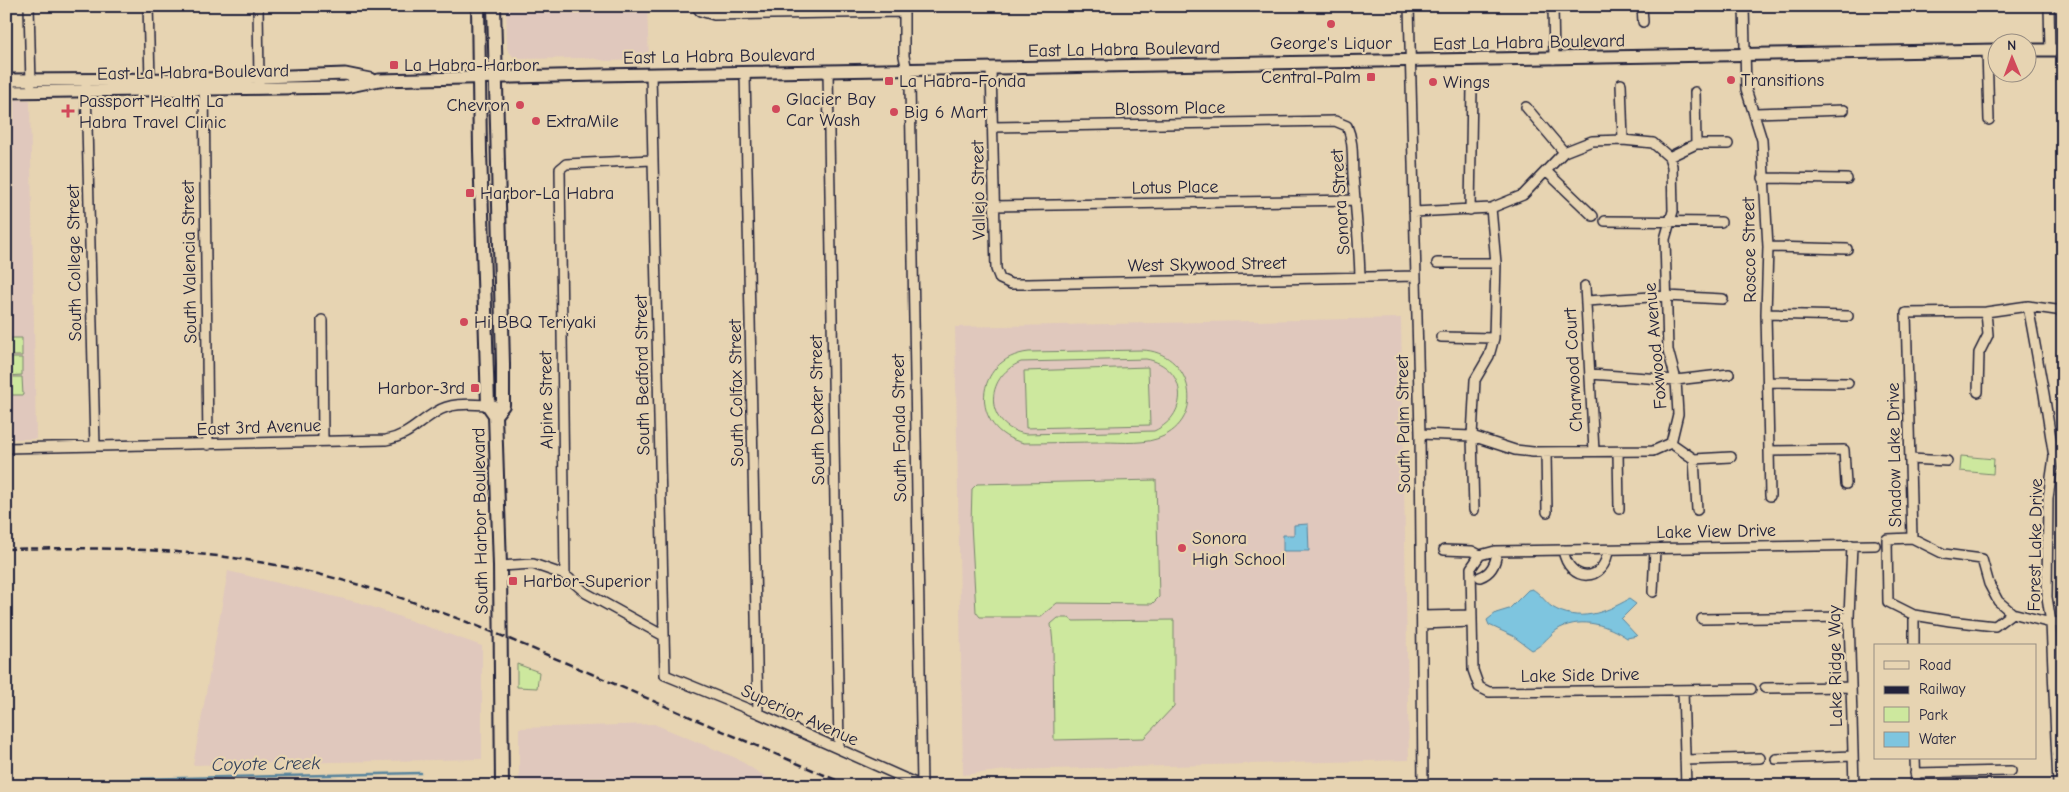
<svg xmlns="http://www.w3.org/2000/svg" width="2069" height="792" font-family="'Comic Neue',sans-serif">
<rect width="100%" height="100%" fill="#e7d4b2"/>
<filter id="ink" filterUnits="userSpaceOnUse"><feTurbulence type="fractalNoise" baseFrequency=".02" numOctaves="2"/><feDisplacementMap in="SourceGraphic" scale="10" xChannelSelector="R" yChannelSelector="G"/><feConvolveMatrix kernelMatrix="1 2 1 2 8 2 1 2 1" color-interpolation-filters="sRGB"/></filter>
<g filter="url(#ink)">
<path fill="#e0c8bd" d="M506,6H647L649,60L606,61L591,58L515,59L507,49Z
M6,100H30L36,439H6Z
M1401,318L1409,760L1007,770L963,775L955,327Z
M228,571L361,603L482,646V759L193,765Z
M654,724L736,758L780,786H519V728Z"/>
<path fill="#cde89e" stroke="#78856c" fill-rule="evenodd" d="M6,338H22V356H6Z
M1142,350C1189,351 1208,414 1164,436C1146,445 1123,442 1104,442C1077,442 1050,443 1024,443C968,431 973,358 1029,352ZM1146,359C1186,366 1192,414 1154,431L1026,434C984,427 983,377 1021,362Z
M6,358H22V375L6,376Z
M1148,367L1150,425L1026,428L1024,371Z
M6,377H22L23,395H6Z
M1961,456L1994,459L1993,474L1960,471Z
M1156,480L1159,597L1152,604L1057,603L1040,617H980L976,612L971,524L972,489L977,484Z
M1058,618H1069L1073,621L1174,620V706L1144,738L1054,740L1053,644L1051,624Z
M517,664L539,672L537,688L517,687Z"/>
<path fill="#7ec5df" stroke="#59849d" d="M1308,524L1309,551H1283V535H1294V525Z
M1532,589C1539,592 1545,602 1552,607C1578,623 1605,613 1629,599L1636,604L1621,619L1637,636L1627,638C1608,625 1583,617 1560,628C1549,634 1543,646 1532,650L1513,636L1489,625L1487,620L1496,613L1509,609L1528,590Z"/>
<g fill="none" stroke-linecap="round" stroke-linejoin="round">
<path stroke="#59849d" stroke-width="2.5" d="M44,781L421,773
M6,785L27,784"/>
<g stroke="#22223b" stroke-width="12">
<path id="street" d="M29,6L31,84
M148,6L150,79
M258,6L259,83
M696,6L700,11L714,15L904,12
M1409,6L1420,434L1423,786
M1553,6L1554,59
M1642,6L1643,22
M1744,6L1746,89L1762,140L1768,247L1766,314L1770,496
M2049,6L2050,50
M1987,50L1989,120
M991,69L996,269L1000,279L1011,284H1028L1416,276
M828,71L839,749
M745,73L758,713
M651,74L665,675L758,713L922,786L910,85L904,56V6
M204,84L208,445
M1621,84L1623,140
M86,85L95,446
M1695,92L1696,144
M1526,107L1564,152
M1755,113L1844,110
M992,127L1335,121L1347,126C1354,142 1352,158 1353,176C1356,210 1359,243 1360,277
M1669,157L1672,166L1673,211L1665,239L1668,350L1676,380L1678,414L1671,443
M1669,157L1696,144H1728
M1546,171L1593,216
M1763,178L1847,179
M994,206L1356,200
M1470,210L1472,87
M1414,212L1491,208L1523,195L1564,152L1592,141L1623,140L1653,143L1669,157
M1605,221L1721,222
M1768,247L1847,249
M1437,263H1496
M1585,286L1594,451
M1586,301L1667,296L1723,299
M2028,306L2044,394L2054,457L2048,498L2047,597L2051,623L2058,786
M1766,314L1848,316
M322,320L323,441
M1441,337L1494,338
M1590,374L1676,380L1729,374
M1768,382L1848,383
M1978,392L1979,353L1988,335L1986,312
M1420,434L1472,436L1515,450L1533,452L1653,451L1671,443
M1671,443L1694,459L1697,510
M6,448L386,440C410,435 417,423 436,412C453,401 476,405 494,405
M1769,451L1844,450L1846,484
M1546,452L1547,512
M1618,452L1619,509
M1694,459L1731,457
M1911,459L1947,461
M1474,510L1472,436L1475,380L1489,356L1494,338L1496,263L1491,208
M1912,538L1906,313L1986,312L2028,306L2063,311
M1852,545L1849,617L1854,786
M1444,550L1472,551L1480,555
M1563,550C1569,584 1605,583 1608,550
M500,566L533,564L565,575L586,593L664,636
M565,575L560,169L566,164L652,160
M1480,577C1492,573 1496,563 1497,551
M1653,592L1655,549
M2012,613L1995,626L1950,621L1914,615L1888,602L1887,539L1912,538L1944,554L1982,559L1989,584L1998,601L2012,613L2051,623L2063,622
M1914,615V646
M1422,616L1472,615
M1702,619L1849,617
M1422,624L1472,622
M1765,688L1851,687
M1751,689L1489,692L1479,687L1473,670L1471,568L1480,555L1495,551L1875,545
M1683,690L1686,786
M1915,758L1916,786
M1776,759L1853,756
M1685,760L1760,758
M1915,773L2011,771"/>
</g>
<g stroke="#22223b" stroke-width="15">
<path id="secondary" d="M2026,50H2063
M6,80L204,79L345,74L370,79
M6,92L345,87L379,80L598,75L1996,50"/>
</g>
<g stroke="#22223b" stroke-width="16">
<path id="primary" d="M478,6L480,151L488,405L495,415
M494,6L503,364V405L495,415L500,566L502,786"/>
</g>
<use href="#street" stroke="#e7d4b2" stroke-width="9"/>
<use href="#secondary" stroke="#e7d4b2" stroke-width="11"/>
<use href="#primary" stroke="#e7d4b2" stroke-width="12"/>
<path stroke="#22223b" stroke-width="2.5" stroke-dasharray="8 4" stroke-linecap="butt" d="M6,549C99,547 190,548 281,566C391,587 491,631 592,674C678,712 764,749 850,786"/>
</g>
</g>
<g fill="#d1495b" stroke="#e7d4b2" stroke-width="2">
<circle cx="1331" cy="24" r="5"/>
<rect x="389" y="60" width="10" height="10" rx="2.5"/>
<rect x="1366" y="72" width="10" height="10" rx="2.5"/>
<circle cx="1731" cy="80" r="5"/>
<rect x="884" y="76" width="10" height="10" rx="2.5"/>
<circle cx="1433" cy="82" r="5"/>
<circle cx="520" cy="105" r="5"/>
<circle cx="776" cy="109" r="5"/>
<path d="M65.5 103.5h5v5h5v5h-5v5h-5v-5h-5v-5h5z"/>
<circle cx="894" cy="112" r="5"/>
<circle cx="536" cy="121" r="5"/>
<rect x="465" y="188" width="10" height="10" rx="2.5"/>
<circle cx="464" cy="322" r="5"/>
<rect x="470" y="383" width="10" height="10" rx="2.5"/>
<circle cx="1182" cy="548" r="5"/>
<rect x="508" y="576" width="10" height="10" rx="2.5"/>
</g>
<g text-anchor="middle" stroke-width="4.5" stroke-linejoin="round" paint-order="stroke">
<g font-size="18" fill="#22223b" stroke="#e7d4b2">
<text transform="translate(1529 42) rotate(-1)" y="6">East La Habra Boulevard</text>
<text transform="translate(1124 49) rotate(-1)" y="6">East La Habra Boulevard</text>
<text transform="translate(719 56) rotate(-1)" y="6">East La Habra Boulevard</text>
<text transform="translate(193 72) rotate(-1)" y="6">East La Habra Boulevard</text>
<text transform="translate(1170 108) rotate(-1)" y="6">Blossom Place</text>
<text transform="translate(1175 187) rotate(-1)" y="6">Lotus Place</text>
<text transform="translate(978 190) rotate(-91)" y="6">Vallejo Street</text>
<text transform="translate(1340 202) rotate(-94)" y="6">Sonora Street</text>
<text transform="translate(1749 250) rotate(-91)" y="6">Roscoe Street</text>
<text transform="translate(189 262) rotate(-91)" y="6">South Valencia Street</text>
<text transform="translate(74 263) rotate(-91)" y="6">South College Street</text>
<text transform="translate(1207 264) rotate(-1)" y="6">West Skywood Street</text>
<text transform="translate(1655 346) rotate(-95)" y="6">Foxwood Avenue</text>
<text transform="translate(1573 370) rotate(-93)" y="6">Charwood Court</text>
<text transform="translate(642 375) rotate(-91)" y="6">South Bedford Street</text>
<text transform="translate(736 393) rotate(-91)" y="6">South Colfax Street</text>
<text transform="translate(546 400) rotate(-91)" y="6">Alpine Street</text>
<text transform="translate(817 410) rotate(-91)" y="6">South Dexter Street</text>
<text transform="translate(1403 424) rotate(-91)" y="6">South Palm Street</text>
<text transform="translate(259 427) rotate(-2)" y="6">East 3rd Avenue</text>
<text transform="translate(899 428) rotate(-91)" y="6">South Fonda Street</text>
<text transform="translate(1894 455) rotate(-91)" y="6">Shadow Lake Drive</text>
<text transform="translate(480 521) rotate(-91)" y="6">South Harbor Boulevard</text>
<text transform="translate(1716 531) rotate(-1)" y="6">Lake View Drive</text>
<text transform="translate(2035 545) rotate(-89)" y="6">Forest Lake Drive</text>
<text transform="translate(1835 666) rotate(-91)" y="6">Lake Ridge Way</text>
<text transform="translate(1580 675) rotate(-1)" y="6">Lake Side Drive</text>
<text transform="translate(800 715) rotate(24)" y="6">Superior Avenue</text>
</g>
<g font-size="18" fill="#22223b" stroke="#e7d4b2" text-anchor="start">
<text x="1331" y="49" text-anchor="middle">George's Liquor</text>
<text x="404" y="71">La Habra-Harbor</text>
<text x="1361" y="83" text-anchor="end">Central-Palm</text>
<text x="1741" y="86">Transitions</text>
<text x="899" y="87">La Habra-Fonda</text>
<text x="1443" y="88">Wings</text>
<text x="786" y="105">Glacier Bay<tspan x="786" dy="21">Car Wash</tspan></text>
<text x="79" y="107">Passport Health La<tspan x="79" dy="21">Habra Travel Clinic</tspan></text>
<text x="510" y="111" text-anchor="end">Chevron</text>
<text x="904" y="118">Big 6 Mart</text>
<text x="546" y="127">ExtraMile</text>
<text x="480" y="199">Harbor-La Habra</text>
<text x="474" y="328">Hi BBQ Teriyaki</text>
<text x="465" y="394" text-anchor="end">Harbor-3rd</text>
<text x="1192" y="544">Sonora<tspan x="1192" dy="21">High School</tspan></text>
<text x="523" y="587">Harbor-Superior</text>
</g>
<g font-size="19" font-style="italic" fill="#34435c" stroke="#e7d4b2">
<text transform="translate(266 763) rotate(-1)" y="7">Coyote Creek</text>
</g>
</g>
<rect width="2069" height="792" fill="none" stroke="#e7d4b2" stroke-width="25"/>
<rect x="12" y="12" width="2044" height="767" fill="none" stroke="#22223b" stroke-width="2" filter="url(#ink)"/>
<rect x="1874" y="644" width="162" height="115" fill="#e7d4b2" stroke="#988d82"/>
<rect x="1884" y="661" width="25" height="8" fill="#e7d4b2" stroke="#988d82"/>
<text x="1919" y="670" font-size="15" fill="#22223b">Road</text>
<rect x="1884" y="686" width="25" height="8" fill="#22223b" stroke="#988d82"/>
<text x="1919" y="694" font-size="15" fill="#22223b">Railway</text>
<rect x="1884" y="707" width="25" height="15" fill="#cde89e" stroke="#988d82"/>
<text x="1919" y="720" font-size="15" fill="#22223b">Park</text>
<rect x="1884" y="732" width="25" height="15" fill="#7ec5df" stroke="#988d82"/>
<text x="1919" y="744" font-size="15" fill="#22223b">Water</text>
<g transform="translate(2012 58) rotate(359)"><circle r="24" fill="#e7d4b2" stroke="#988d82"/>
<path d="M0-4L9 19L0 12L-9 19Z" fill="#d1495b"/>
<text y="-8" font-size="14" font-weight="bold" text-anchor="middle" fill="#22223b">N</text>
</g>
</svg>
